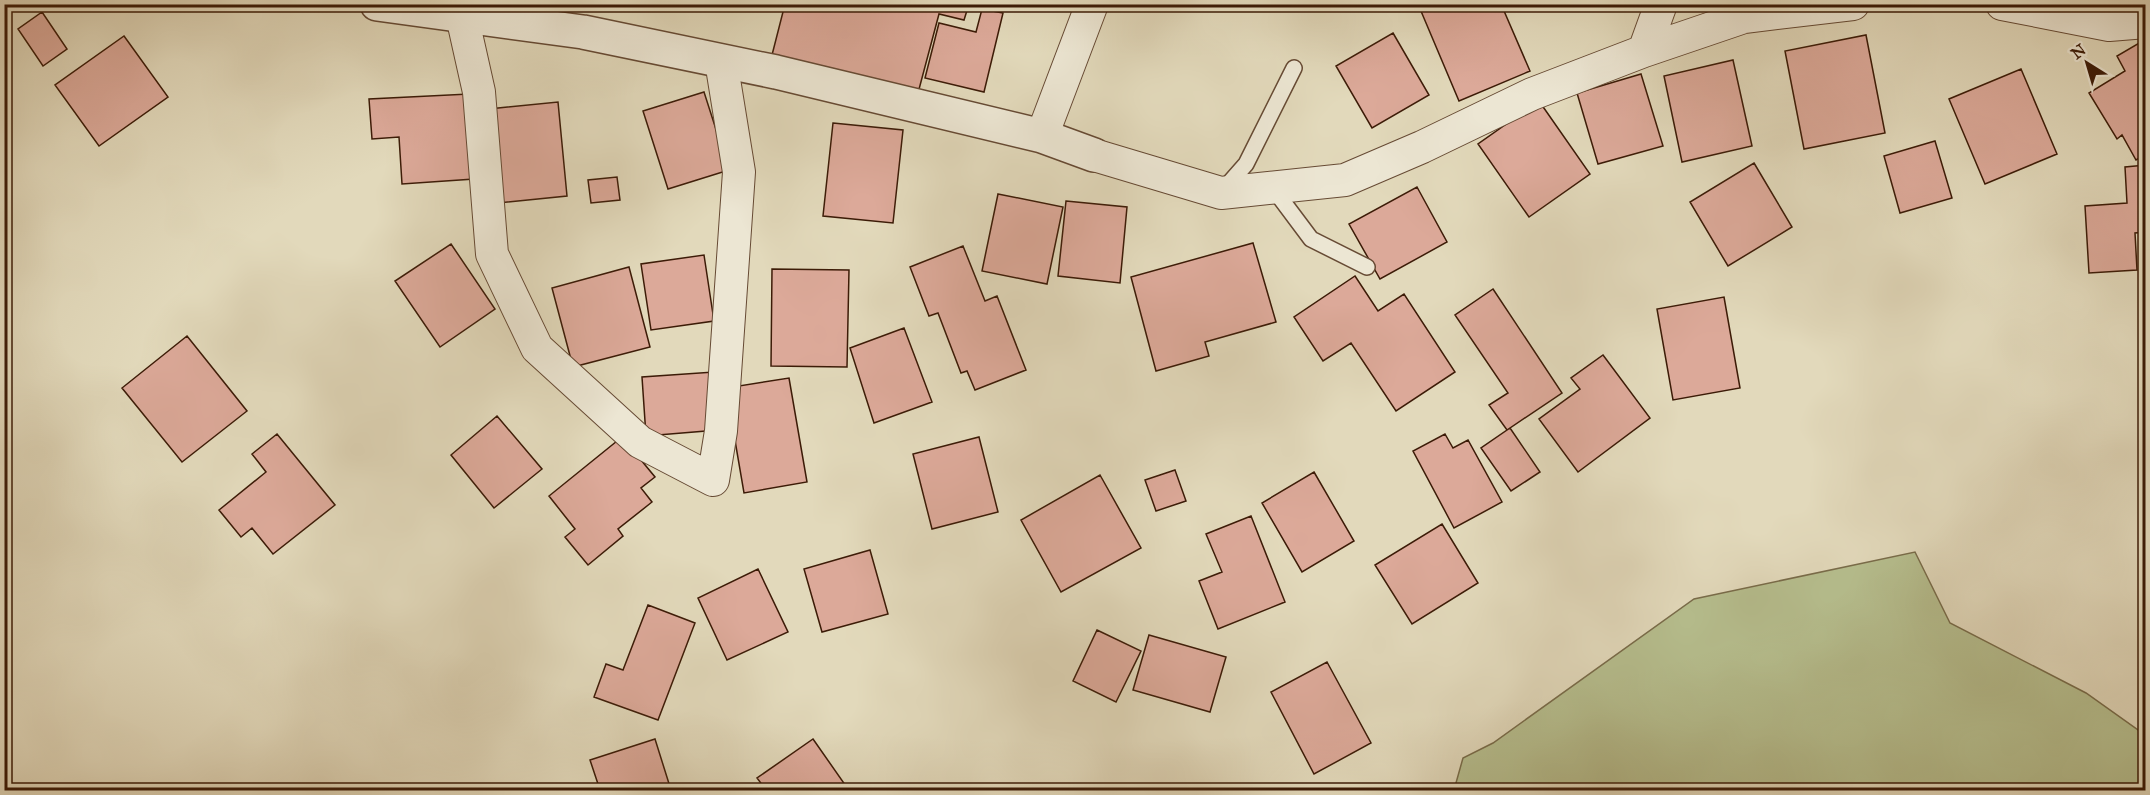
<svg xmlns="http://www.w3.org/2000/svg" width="2150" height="795" font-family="'IM FELL Great Primer',serif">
<rect width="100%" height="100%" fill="#e2d9bb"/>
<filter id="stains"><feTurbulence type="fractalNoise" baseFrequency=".00333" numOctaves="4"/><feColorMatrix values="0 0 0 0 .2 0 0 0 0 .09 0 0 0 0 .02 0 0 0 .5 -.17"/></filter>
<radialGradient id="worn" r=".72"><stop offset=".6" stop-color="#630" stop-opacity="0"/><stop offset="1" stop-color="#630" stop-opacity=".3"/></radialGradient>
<path fill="#b6be8e" stroke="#796c4a" stroke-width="1.5" d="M1915,552L1950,623L2086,693L2145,735V790H1454L1463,758L1493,743L1694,599Z"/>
<path fill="#dca999" stroke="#3c1b07" stroke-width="1.5" d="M785,4H969L964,20L939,14L918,93L772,55Z
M1293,4H1306L1298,10Z
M1418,4H1501L1530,71L1459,101Z
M982,9L1003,13L984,92L925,78L939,23L976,32Z
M42,12L67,49L43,66L18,29Z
M1393,33L1429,95L1372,128L1336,66Z
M1866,35L1885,133L1804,149L1785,51Z
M124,36L168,97L99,146L55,85Z
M2146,39V154L2136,160L2122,135L2117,139L2089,93L2125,71L2117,56Z
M1733,60L1752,146L1682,162L1664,76Z
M2021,69L2057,154L1985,184L1949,99Z
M1641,74L1663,146L1598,164L1577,93Z
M704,92L729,170L668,189L643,111Z
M469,94L474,179L402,184L399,137L372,139L369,99Z
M1539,101L1590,174L1529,217L1478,144Z
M558,102L567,196L498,203L489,109Z
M833,123L903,130L893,223L823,216Z
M1935,141L1952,198L1900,213L1884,156Z
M1754,163L1792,227L1728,266L1690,202Z
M2146,165V232L2135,233L2137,270L2089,273L2085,206L2127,203L2125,167Z
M617,177L620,200L591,203L588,180Z
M1417,187L1447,242L1380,279L1349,224Z
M998,194L1063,207L1047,284L982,271Z
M1066,201L1127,207L1120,283L1058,276Z
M1253,243L1276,322L1205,342L1209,356L1156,371L1131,277Z
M451,244L495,309L440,347L395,281Z
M963,246L985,301L997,296L1026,370L975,390L967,371L961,373L938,313L929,316L910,267Z
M704,255L714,321L651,330L641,264Z
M629,267L650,347L573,367L552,288Z
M772,269L849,270L847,367L771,366Z
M1355,276L1378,311L1404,294L1455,372L1396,411L1351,343L1323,361L1294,317Z
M1493,289L1562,393L1507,430L1489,405L1508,393L1455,315Z
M1724,297L1740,388L1673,400L1657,309Z
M904,328L932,402L874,423L850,348Z
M187,336L247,411L182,462L122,388Z
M1603,355L1650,418L1578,472L1539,419L1580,389L1571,378Z
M714,372L718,430L646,436L642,377Z
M789,378L807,482L744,493L726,388Z
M497,416L542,469L494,508L451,455Z
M1510,428L1540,472L1511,491L1481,448Z
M277,434L335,505L273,554L252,528L241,537L219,510L266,472L252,454Z
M1445,434L1453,448L1468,440L1502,502L1454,528L1413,451Z
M622,437L655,477L641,488L652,502L618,529L623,536L588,565L565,537L575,529L549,496Z
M979,437L998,512L932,529L913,454Z
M1175,470L1186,501L1156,511L1145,480Z
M1314,472L1354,541L1302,572L1262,503Z
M1100,475L1141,548L1061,592L1021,520Z
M1251,516L1285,602L1218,629L1199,581L1222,572L1206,534Z
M1442,524L1478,583L1412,624L1375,565Z
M870,550L888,614L822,632L804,569Z
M758,569L788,632L727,660L698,598Z
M648,605L695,623L658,720L594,697L606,664L623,670Z
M1097,630L1141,651L1116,702L1073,681Z
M1149,635L1226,657L1210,712L1133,690Z
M1327,662L1371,743L1314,774L1271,692Z
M655,739L671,790H600L590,760Z
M813,739L848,789L766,790L757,778Z"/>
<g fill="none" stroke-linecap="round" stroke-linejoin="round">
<g stroke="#664a34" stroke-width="18">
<path id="service" d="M1272,187L1311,239L1367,267
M1224,189L1246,164L1294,68"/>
</g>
<g stroke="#664a34" stroke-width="34">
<path id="minor" d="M2002,4L2109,25L2146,22
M462,16L479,92L492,254L537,348L640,442L713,480L721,431L739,172L721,61
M1644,51L1744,17L1853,4
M1042,136L1092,4
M1094,155L1221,193L1345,180L1422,147L1532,94L1644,51L1661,4"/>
</g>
<g stroke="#664a34" stroke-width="36">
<path id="tertiary" d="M377,4L583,32L776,72L1042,136L1094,155"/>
</g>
<use href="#service" stroke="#ece6d3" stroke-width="15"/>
<use href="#minor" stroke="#ece6d3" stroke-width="32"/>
<use href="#tertiary" stroke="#ece6d3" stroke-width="33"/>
</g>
<rect width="2150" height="795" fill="none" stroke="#e2d9bb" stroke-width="24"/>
<rect x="6" y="6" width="2138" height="783" fill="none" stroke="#3c1b07" stroke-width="3"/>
<rect x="12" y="12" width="2126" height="771" fill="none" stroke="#3c1b07" stroke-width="1.5"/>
<g transform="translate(2087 63) rotate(323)" stroke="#ece6d3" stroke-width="4.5" paint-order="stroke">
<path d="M0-4.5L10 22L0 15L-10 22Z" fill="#3c1b07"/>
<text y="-9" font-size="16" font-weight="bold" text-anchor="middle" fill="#3c1b07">N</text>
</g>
<rect width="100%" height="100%" filter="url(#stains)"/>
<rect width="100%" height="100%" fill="url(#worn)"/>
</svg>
